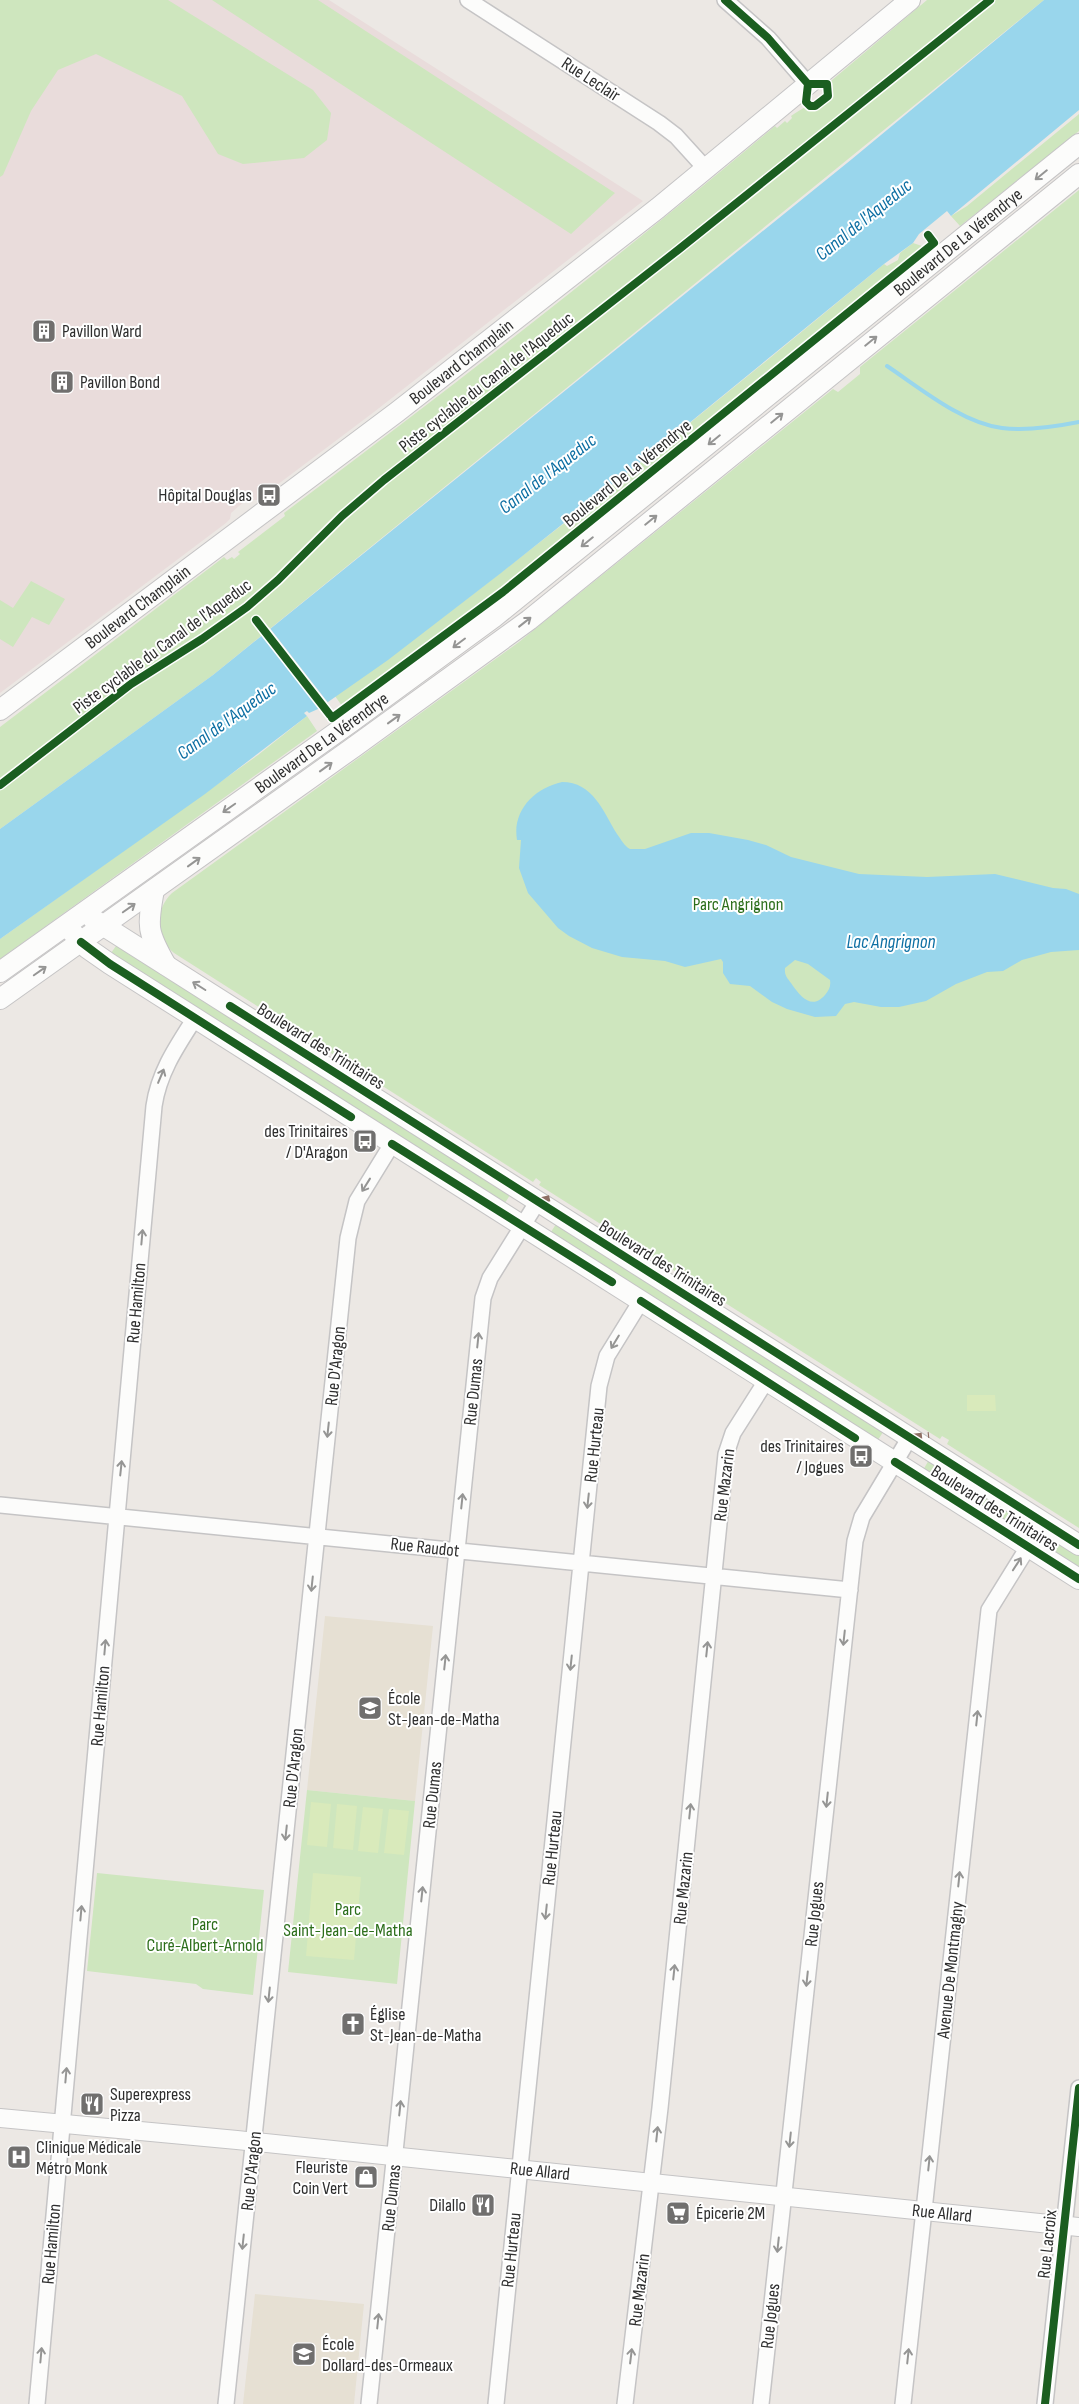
<svg xmlns="http://www.w3.org/2000/svg" width="1079" height="2404" font-family="'Sofia Sans Condensed',sans-serif">
<rect width="100%" height="100%" fill="#ece8e4"/>
<path fill="#e6e0d3" d="M325,1616L433,1626L415,1801L307,1790Z
M255,2294L364,2304L354,2404H243Z"/>
<path fill="#e9dcdb" d="M0,0H329L643,201L374,412L257,500H246L231,513L230,519L226,523L0,693Z"/>
<path fill="#cee6be" d="M0,0H168L313,90L331,113L327,140L304,158L243,164L218,154L182,96L96,54L58,70L31,111L3,175L0,177Z
M212,0H318L615,193L571,234Z
M927,0H1044L213,675L0,829V727L224,557L227,560L232,557L234,559L240,554L238,552L285,516L284,513C450,388 616,260 775,126L777,128L785,121L787,123L792,118L791,116C803,107 814,104 826,94L825,86Z
M1079,114V131L960,226L951,216L967,206Z
M1079,190V1528L947,1444L949,1440L942,1436L940,1439L539,1185L541,1182L536,1178L533,1182L174,953C156,938 154,910 172,893L519,642L833,389L838,392L860,374V367Z
M913,243L925,247L491,597L342,706L335,696C524,560 704,413 884,264L887,266L898,260L900,253Z
M31,581L65,599L49,625L32,617L13,647L0,639V600L13,608Z
M307,716L317,731L0,959V939L258,755Z
M118,943L512,1192L503,1206L109,956Z
M558,1221L885,1429L876,1443L549,1235Z
M930,1458L1079,1552V1568L922,1472Z
M307,1790L415,1801L397,1984L288,1972Z
M97,1873L264,1890L253,1995L203,1989L196,1984L87,1971Z"/>
<path fill="#d9eabb" d="M967,1395H995L996,1411H967Z
M311,1802L331,1804L327,1847L307,1845Z
M337,1804L357,1806L353,1850L333,1848Z
M363,1807L383,1809L378,1853L358,1851Z
M389,1809L409,1811L404,1855L384,1853Z
M313,1873L361,1877L354,1960L306,1956Z"/>
<path fill="#99d6ec" fill-rule="evenodd" d="M1044,0H1079V110L951,216L947,211L919,234L913,243L884,264L677,433L501,573L388,660L318,709L309,713L307,711L304,713L307,716L205,794L0,939V829L213,675L852,159Z
M562,782C593,782 603,811 617,834C621,839 624,846 630,849H645L691,833H709L748,840L766,845L791,857L859,874L927,877L995,874L1053,888L1066,889L1079,894V950L1051,952L1022,960L1003,971L987,972L956,984L926,1001L899,1007H881L854,1002L845,1004L836,1016L815,1017L787,1009L772,1002L750,986L730,984L723,973V962L721,959L685,967L665,961L622,957L592,948L569,936L558,928L528,893L519,868L521,840H517C512,810 535,788 562,782ZM795,960L808,964L830,980C831,987 829,990 825,995C812,1010 801,997 793,986C789,979 784,977 785,968Z"/>
<path fill="#ece8e4" d="M269,627L329,704L320,710L260,634Z"/>
<g fill="none" stroke-linecap="round" stroke-linejoin="round">
<path stroke="#99d6ec" stroke-width="4" d="M887,366C920,388 962,423 1002,428C1027,431 1054,427 1079,422"/>
<g stroke="#c5c4c5" stroke-width="18">
<path id="minor" d="M468,0L659,123L676,136L706,169
M725,0L768,38L808,84
M0,1505L850,1590
M37,2404L154,1106C159,1072 177,1046 195,1018
M226,2404L348,1238L357,1201L392,1144
M369,2404L483,1298L490,1278L538,1201
M496,2404L599,1386L607,1356L641,1301
M625,2404L660,2108L726,1454L733,1433L766,1381
M761,2404L855,1541L862,1517L910,1437
M903,2404L989,1610L1028,1547
M1045,2404L1079,2088"/>
</g>
<g stroke="#c5c4c5" stroke-width="20">
<path id="tertiary" d="M0,2118L237,2140L1079,2227"/>
</g>
<g stroke="#c5c4c5" stroke-width="22">
<g id="secondary">
<path id="s1" d="M0,710L397,412L658,208L910,0"/>
<path d="M154,890C147,927 147,932 166,965"/>
<path d="M93,919L1079,1545"/>
<path d="M72,932L87,948L110,964L1079,1579"/>
<path id="s2" d="M0,972L351,722L493,618L1079,144"/>
<path d="M0,999L354,747L529,620L1079,174"/>
</g>
</g>
<use href="#minor" stroke="#fcfcfb" stroke-width="15"/>
<use href="#tertiary" stroke="#fcfcfb" stroke-width="18"/>
<use href="#secondary" stroke="#fcfcfb" stroke-width="20"/>
<path stroke="#8d6e63" stroke-width="6" stroke-dasharray="12 6" stroke-linecap="butt" d="M538,1201L555,1197
M910,1437L929,1435"/>
<g stroke="#fff" stroke-width="11">
<path id="cycleway" d="M725,0L768,38L808,84L806,102L810,106H815L828,96L827,84H808
M256,620L330,715
M332,718L503,592L934,243L928,235
M0,785L131,684L202,639L247,607L278,580L342,516L384,480L678,250L990,0
M81,942L110,964L351,1117
M230,1006L1079,1545
M392,1144L612,1282
M641,1301L855,1438
M895,1462L1079,1579
M1045,2404L1079,2088"/>
</g>
<use href="#cycleway" stroke="#1b5e20" stroke-width="8"/>
</g>
<defs><path id="oneway-shaft" d="M-6 0H5M1.5-3L5.5 0L1.5 3" fill="none" stroke-width="1.6" stroke-linecap="round" stroke-linejoin="round" transform="scale(1.25)"/></defs>
<g stroke="#959594">
<use href="#oneway-shaft" transform="translate(1041 175) rotate(141)"/>
<use href="#oneway-shaft" transform="translate(871 341) rotate(-39)"/>
<use href="#oneway-shaft" transform="translate(777 418) rotate(-39)"/>
<use href="#oneway-shaft" transform="translate(714 440) rotate(141)"/>
<use href="#oneway-shaft" transform="translate(651 520) rotate(-39)"/>
<use href="#oneway-shaft" transform="translate(587 542) rotate(141)"/>
<use href="#oneway-shaft" transform="translate(525 622) rotate(-38)"/>
<use href="#oneway-shaft" transform="translate(459 643) rotate(143)"/>
<use href="#oneway-shaft" transform="translate(394 719) rotate(-36)"/>
<use href="#oneway-shaft" transform="translate(326 767) rotate(-36)"/>
<use href="#oneway-shaft" transform="translate(229 808) rotate(145)"/>
<use href="#oneway-shaft" transform="translate(194 862) rotate(-36)"/>
<use href="#oneway-shaft" transform="translate(129 908) rotate(-35)"/>
<use href="#oneway-shaft" transform="translate(40 971) rotate(-35)"/>
<use href="#oneway-shaft" transform="translate(199 986) rotate(-148)"/>
<use href="#oneway-shaft" transform="translate(161 1076) rotate(-67)"/>
<use href="#oneway-shaft" transform="translate(366 1185) rotate(122)"/>
<use href="#oneway-shaft" transform="translate(142 1237) rotate(-85)"/>
<use href="#oneway-shaft" transform="translate(478 1340) rotate(-84)"/>
<use href="#oneway-shaft" transform="translate(615 1342) rotate(121)"/>
<use href="#oneway-shaft" transform="translate(328 1430) rotate(96)"/>
<use href="#oneway-shaft" transform="translate(121 1468) rotate(-84)"/>
<use href="#oneway-shaft" transform="translate(462 1501) rotate(-84)"/>
<use href="#oneway-shaft" transform="translate(588 1501) rotate(96)"/>
<use href="#oneway-shaft" transform="translate(1017 1564) rotate(-57)"/>
<use href="#oneway-shaft" transform="translate(312 1584) rotate(96)"/>
<use href="#oneway-shaft" transform="translate(844 1638) rotate(96)"/>
<use href="#oneway-shaft" transform="translate(105 1647) rotate(-85)"/>
<use href="#oneway-shaft" transform="translate(707 1649) rotate(-84)"/>
<use href="#oneway-shaft" transform="translate(445 1662) rotate(-84)"/>
<use href="#oneway-shaft" transform="translate(571 1663) rotate(96)"/>
<use href="#oneway-shaft" transform="translate(977 1718) rotate(-84)"/>
<use href="#oneway-shaft" transform="translate(827 1800) rotate(96)"/>
<use href="#oneway-shaft" transform="translate(690 1811) rotate(-84)"/>
<use href="#oneway-shaft" transform="translate(286 1833) rotate(96)"/>
<use href="#oneway-shaft" transform="translate(959 1879) rotate(-84)"/>
<use href="#oneway-shaft" transform="translate(422 1894) rotate(-84)"/>
<use href="#oneway-shaft" transform="translate(546 1912) rotate(96)"/>
<use href="#oneway-shaft" transform="translate(81 1913) rotate(-85)"/>
<use href="#oneway-shaft" transform="translate(674 1972) rotate(-84)"/>
<use href="#oneway-shaft" transform="translate(807 1979) rotate(96)"/>
<use href="#oneway-shaft" transform="translate(269 1995) rotate(96)"/>
<use href="#oneway-shaft" transform="translate(66 2075) rotate(-85)"/>
<use href="#oneway-shaft" transform="translate(400 2108) rotate(-84)"/>
<use href="#oneway-shaft" transform="translate(657 2134) rotate(-84)"/>
<use href="#oneway-shaft" transform="translate(790 2140) rotate(96)"/>
<use href="#oneway-shaft" transform="translate(929 2163) rotate(-84)"/>
<use href="#oneway-shaft" transform="translate(243 2242) rotate(96)"/>
<use href="#oneway-shaft" transform="translate(778 2245) rotate(96)"/>
<use href="#oneway-shaft" transform="translate(378 2321) rotate(-84)"/>
<use href="#oneway-shaft" transform="translate(41 2355) rotate(-85)"/>
<use href="#oneway-shaft" transform="translate(631 2356) rotate(-83)"/>
<use href="#oneway-shaft" transform="translate(908 2356) rotate(-84)"/>
</g>
<defs>
<g id="building-square" transform="scale(1.25)"><rect x="-9" y="-9" width="18" height="18" rx="4" fill="#706f6e" stroke="#fff"/><path d="M-4-6H4V6H1V3H-1V6H-4ZM-2.5-4.3h1.7v1.8h-1.7ZM.8-4.3h1.7v1.8H.8ZM-2.5-1h1.7V.8h-1.7ZM.8-1h1.7V.8H.8Z" fill="#fff"/></g>
<g id="bus-square" transform="scale(1.25)"><rect x="-9" y="-9" width="18" height="18" rx="4" fill="#706f6e" stroke="#fff"/><path d="M-5-6H5V4H4V6H2V4H-2V6H-4V4H-5ZM-3.5-4V0h7V-4ZM-3.5 1.2v1.5H-2V1.2ZM2 1.2v1.5H3.5V1.2Z" fill="#fff"/></g>
<g id="school-square" transform="scale(1.25)"><rect x="-9" y="-9" width="18" height="18" rx="4" fill="#706f6e" stroke="#fff"/><path d="M0-5L7-2L0 1L-7-2ZM-4 1L0 2.5L4 1V4Q0 6-4 4Z" fill="#fff"/></g>
<g id="church-square" transform="scale(1.25)"><rect x="-9" y="-9" width="18" height="18" rx="4" fill="#706f6e" stroke="#fff"/><path d="M-1.2-6h2.4v3.5h3.3v2.4h-3.3V6h-2.4V-.1h-3.3v-2.4h3.3Z" fill="#fff"/></g>
<g id="restaurant-square" transform="scale(1.25)"><rect x="-9" y="-9" width="18" height="18" rx="4" fill="#706f6e" stroke="#fff"/><path d="M-5-6h1v4h1v-4h1v4h1v-4h1v5L-1.5 .5V6h-2V.5L-5-1ZM5-6V6H3V1.5H1.5Q1.5-4 5-6Z" fill="#fff"/></g>
<g id="hospital-square" transform="scale(1.25)"><rect x="-9" y="-9" width="18" height="18" rx="4" fill="#706f6e" stroke="#fff"/><path d="M-5-5h3v3.5h4V-5h3V5h-3V1.5h-4V5h-3Z" fill="#fff"/></g>
<g id="shop-square" transform="scale(1.25)"><rect x="-9" y="-9" width="18" height="18" rx="4" fill="#706f6e" stroke="#fff"/><path d="M-5-2.5h2.3a2.7 3.5 0 0 1 5.4 0H5L5.5 6h-11ZM-1.5-2.5h3a1.5 2.3 0 0 0-3 0Z" fill="#fff"/></g>
<g id="supermarket-square" transform="scale(1.25)"><rect x="-9" y="-9" width="18" height="18" rx="4" fill="#706f6e" stroke="#fff"/><path d="M-6-5.5h2.5l.6 2H6L4.5 2H-2.5L-4.4-4H-6ZM-1.5 3.2a1.3 1.3 0 1 0 .1 0ZM3 3.2a1.3 1.3 0 1 0 .1 0Z" fill="#fff"/></g>
</defs>
<g fill-rule="evenodd">
<use href="#building-square" x="44" y="331"/>
<use href="#building-square" x="62" y="382"/>
<use href="#bus-square" x="269" y="495"/>
<use href="#bus-square" x="365" y="1141"/>
<use href="#bus-square" x="861" y="1456"/>
<use href="#school-square" x="370" y="1708"/>
<use href="#church-square" x="353" y="2024"/>
<use href="#restaurant-square" x="92" y="2104"/>
<use href="#hospital-square" x="19" y="2157"/>
<use href="#shop-square" x="366" y="2177"/>
<use href="#restaurant-square" x="483" y="2205"/>
<use href="#supermarket-square" x="678" y="2213"/>
<use href="#school-square" x="304" y="2354"/>
</g>
<g text-anchor="middle" stroke-width="4" stroke-linejoin="round" paint-order="stroke">
<g font-size="18" fill="#2e2e2e" stroke="#fff">
<text transform="translate(591 79) rotate(33)" y="6">Rue Leclair</text>
<text dy="6" stroke="none"><textPath href="#s2" startOffset="1205">Boulevard De La Vérendrye</textPath></text>
<text dy="6" stroke="none"><textPath href="#s1" startOffset="578">Boulevard Champlain</textPath></text>
<text transform="translate(486 382) rotate(-38)" y="6">Piste cyclable du Canal de l'Aqueduc</text>
<text transform="translate(627 473) rotate(-39)" y="6">Boulevard De La Vérendrye</text>
<text dy="6" stroke="none"><textPath href="#s1" startOffset="172">Boulevard Champlain</textPath></text>
<text transform="translate(162 646) rotate(-36)" y="6">Piste cyclable du Canal de l'Aqueduc</text>
<text dy="6" stroke="none"><textPath href="#s2" startOffset="395">Boulevard De La Vérendrye</textPath></text>
<text transform="translate(321 1046) rotate(32)" y="6">Boulevard des Trinitaires</text>
<text transform="translate(663 1263) rotate(32)" y="6">Boulevard des Trinitaires</text>
<text transform="translate(136 1303) rotate(-85)" y="6">Rue Hamilton</text>
<text transform="translate(335 1366) rotate(-84)" y="6">Rue D'Aragon</text>
<text transform="translate(473 1392) rotate(-84)" y="6">Rue Dumas</text>
<text transform="translate(594 1445) rotate(-84)" y="6">Rue Hurteau</text>
<text transform="translate(724 1485) rotate(-83)" y="6">Rue Mazarin</text>
<text transform="translate(995 1508) rotate(32)" y="6">Boulevard des Trinitaires</text>
<text transform="translate(425 1547) rotate(6)" y="6">Rue Raudot</text>
<text transform="translate(100 1706) rotate(-85)" y="6">Rue Hamilton</text>
<text transform="translate(293 1768) rotate(-84)" y="6">Rue D'Aragon</text>
<text transform="translate(432 1795) rotate(-84)" y="6">Rue Dumas</text>
<text transform="translate(552 1848) rotate(-84)" y="6">Rue Hurteau</text>
<text transform="translate(683 1888) rotate(-84)" y="6">Rue Mazarin</text>
<text transform="translate(814 1914) rotate(-84)" y="6">Rue Jogues</text>
<text transform="translate(950 1970) rotate(-84)" y="6">Avenue De Montmagny</text>
<text transform="translate(251 2171) rotate(-84)" y="6">Rue D'Aragon</text>
<text transform="translate(540 2171) rotate(6)" y="6">Rue Allard</text>
<text transform="translate(391 2198) rotate(-84)" y="6">Rue Dumas</text>
<text transform="translate(942 2213) rotate(6)" y="6">Rue Allard</text>
<text transform="translate(51 2244) rotate(-85)" y="6">Rue Hamilton</text>
<text transform="translate(1047 2244) rotate(-84)" y="6">Rue Lacroix</text>
<text transform="translate(511 2250) rotate(-84)" y="6">Rue Hurteau</text>
<text transform="translate(639 2290) rotate(-83)" y="6">Rue Mazarin</text>
<text transform="translate(770 2316) rotate(-84)" y="6">Rue Jogues</text>
</g>
<g font-size="18" fill="#2e2e2e" stroke="#fff" text-anchor="start">
<text x="62" y="337">Pavillon Ward</text>
<text x="80" y="388">Pavillon Bond</text>
<text x="252" y="501" text-anchor="end">Hôpital Douglas</text>
<text x="348" y="1137" text-anchor="end">des Trinitaires<tspan x="348" dy="21">/ D'Aragon</tspan></text>
<text x="844" y="1452" text-anchor="end">des Trinitaires<tspan x="844" dy="21">/ Jogues</tspan></text>
<text x="388" y="1704">École<tspan x="388" dy="21">St-Jean-de-Matha</tspan></text>
<text x="370" y="2020">Église<tspan x="370" dy="21">St-Jean-de-Matha</tspan></text>
<text x="110" y="2100">Superexpress<tspan x="110" dy="21">Pizza</tspan></text>
<text x="36" y="2153">Clinique Médicale<tspan x="36" dy="21">Métro Monk</tspan></text>
<text x="348" y="2173" text-anchor="end">Fleuriste<tspan x="348" dy="21">Coin Vert</tspan></text>
<text x="466" y="2211" text-anchor="end">Dilallo</text>
<text x="696" y="2219">Épicerie 2M</text>
<text x="322" y="2350">École<tspan x="322" dy="21">Dollard-des-Ormeaux</tspan></text>
</g>
<g font-size="18" fill="#2c6e1b" stroke="#fff">
<text x="738" y="910">Parc Angrignon</text>
<text x="348" y="1915">Parc<tspan x="348" dy="21">Saint-Jean-de-Matha</tspan></text>
<text x="205" y="1930">Parc<tspan x="205" dy="21">Curé-Albert-Arnold</tspan></text>
</g>
<g font-size="19" font-style="italic" fill="#0d6fa3" stroke="#fff">
<text transform="translate(863 219) rotate(-39)" y="7">Canal de l'Aqueduc</text>
<text transform="translate(547 473) rotate(-38)" y="7">Canal de l'Aqueduc</text>
<text transform="translate(226 720) rotate(-36)" y="7">Canal de l'Aqueduc</text>
<text x="891" y="948">Lac Angrignon</text>
</g>
</g>
</svg>
